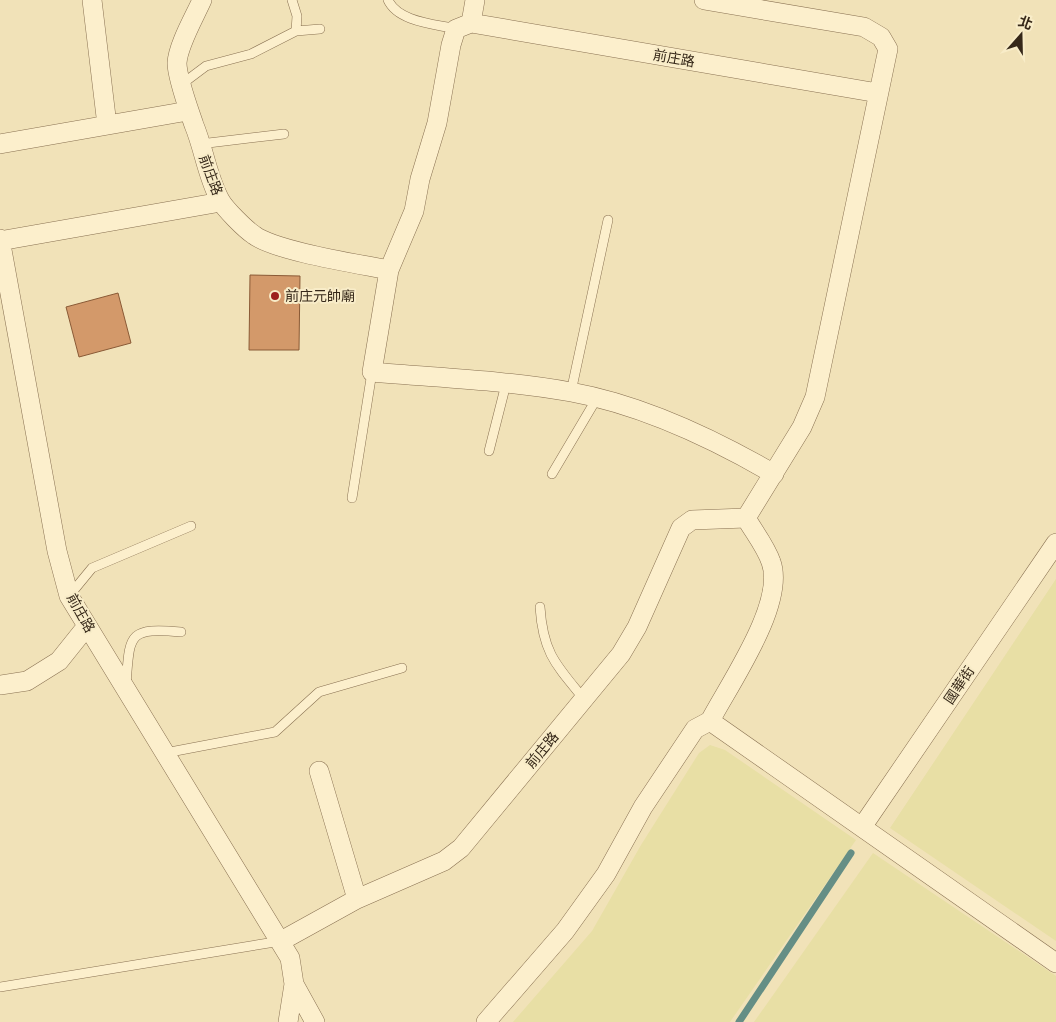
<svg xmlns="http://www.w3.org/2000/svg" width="1056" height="1022" font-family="'Noto Serif','Noto Sans TC',serif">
<rect width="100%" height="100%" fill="#f1e2b8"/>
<path fill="#e8dfa5" d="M1056,579V941L890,828Z
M710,745L725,750L856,840L730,1022H513L592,931L641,845L699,753Z
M873,853L1056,976V1022H754Z"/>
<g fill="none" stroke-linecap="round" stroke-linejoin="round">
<path stroke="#658e85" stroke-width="7" d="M739,1022L851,853"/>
</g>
<path fill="#d3996a" stroke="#8a5a36" d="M250,275L300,276L299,350H249Z
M118,293L131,343L79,357L66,307Z"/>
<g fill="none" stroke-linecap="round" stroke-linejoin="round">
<g stroke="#897152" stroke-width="10">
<path id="service" d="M292,0L297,16L296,31
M388,0C398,22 435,24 456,29
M182,84L206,66L251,54L296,31L320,29
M200,144L284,134
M571,392L608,220
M489,451L506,384
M552,474L597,398
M352,498L372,372
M69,596L92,568L191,526
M540,607C543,653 556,665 584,699
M126,684C130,635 127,627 181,632
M165,753L275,732L319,692L402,668
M0,987L281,941"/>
</g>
<g stroke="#897152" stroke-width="20">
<path id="minor" d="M92,0L107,125
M202,0C194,18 178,45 177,63C177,78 189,110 194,125C204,149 207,176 220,200C225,209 245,229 254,235C275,251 359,264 389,270
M704,0L864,27L881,37L888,49L815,397L802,427L746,518C754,532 766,547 771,562C786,603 730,683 710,721
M471,23L475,0
M0,144L188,111
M0,239L57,551L69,596L290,958L294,984L288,1022
M0,241L221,202
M774,474C712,438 643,405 571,392C506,380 438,378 372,372L389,270L414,211L420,179L437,123L451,45L456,29L471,23L878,93
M0,685L27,681L59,661L87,626
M319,771L357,899
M862,827L1056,543
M281,941L357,899L444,861L461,848L621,654L637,627L681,528L692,520L746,518
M294,984L315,1022
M486,1022L565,931L606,874L643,807L695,729L710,721L1056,963"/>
</g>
<use href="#service" stroke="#fcefcc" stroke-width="9"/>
<use href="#minor" stroke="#fcefcc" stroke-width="19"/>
</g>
<circle fill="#9d201d" stroke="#f8ecc8" stroke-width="2" cx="275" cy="296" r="5"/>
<g text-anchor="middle" stroke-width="4" stroke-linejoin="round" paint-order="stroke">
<g font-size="14" fill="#362819" stroke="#f8ecc8">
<text transform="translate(674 58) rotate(10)" y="5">前庄路</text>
<text transform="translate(211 175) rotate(70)" y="5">前庄路</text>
<text transform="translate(81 613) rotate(61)" y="5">前庄路</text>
<text transform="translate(959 685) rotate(-56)" y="5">國華街</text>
<text transform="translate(542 750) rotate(-50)" y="5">前庄路</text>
</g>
<g font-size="14" fill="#362819" stroke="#f8ecc8" text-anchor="start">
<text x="285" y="301">前庄元帥廟</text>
</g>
</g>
<g transform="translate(1021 35) rotate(20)" stroke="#f8ecc8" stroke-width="4" paint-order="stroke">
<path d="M0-4L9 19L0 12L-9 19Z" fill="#362819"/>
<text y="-8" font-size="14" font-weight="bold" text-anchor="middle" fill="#362819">北</text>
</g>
</svg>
